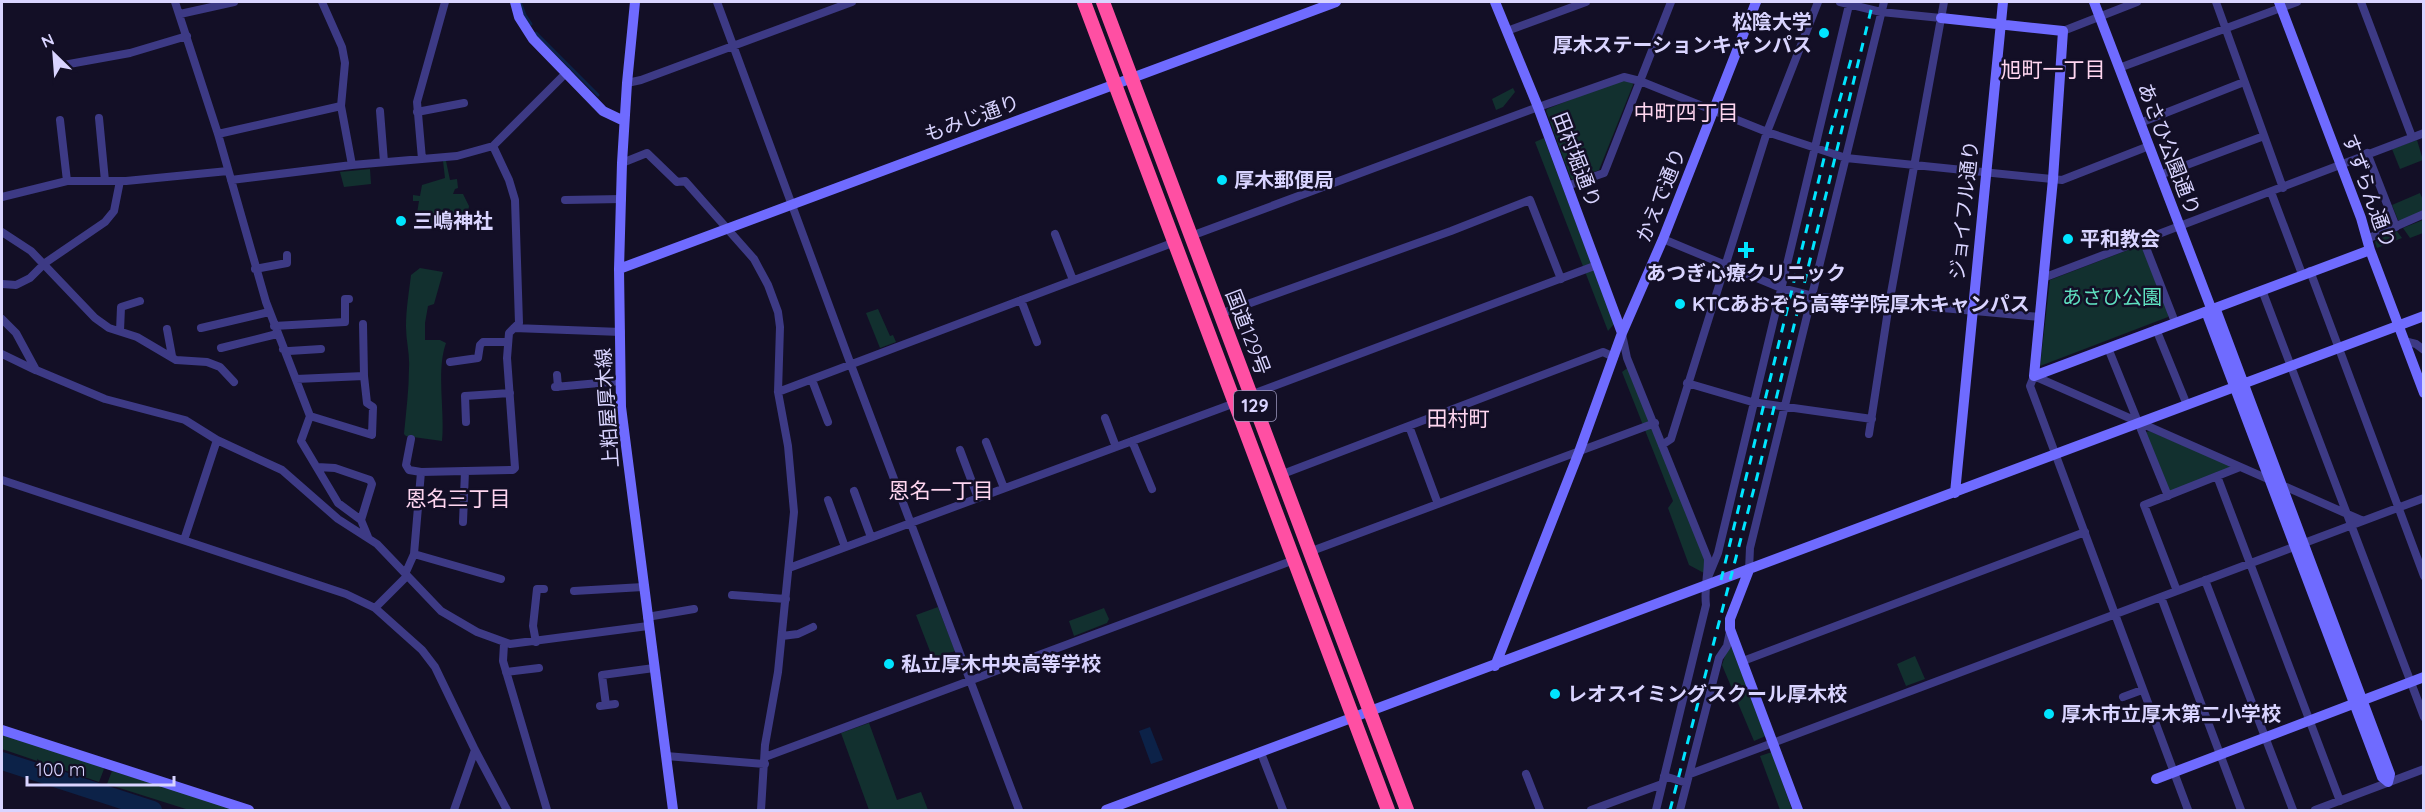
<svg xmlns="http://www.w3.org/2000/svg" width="2425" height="812" font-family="Quicksand,'Noto Sans JP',sans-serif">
<rect width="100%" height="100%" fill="#130f26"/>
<path fill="#12302f" d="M1623,79L1632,81L1633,85L1599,170L1574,180L1571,179L1546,111L1547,109Z
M1513,88L1515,92L1503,107L1496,110L1492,99Z
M1544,138L1614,324L1608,331L1535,142Z
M2417,140L2423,160L2400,169L2392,149Z
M443,161H446L450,180L457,179L458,188L455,189L453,194H463L469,206L468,212L459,215L457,225L415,226L419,201H413V195L420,196L422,185L445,178Z
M370,169L371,184L344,187L340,172Z
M2420,193L2423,200V211L2402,221L2398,220L2392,205Z
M2423,220V233L2410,238L2403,228Z
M2396,230L2402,238L2377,248L2375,242L2378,237Z
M2141,245L2169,314L2168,317L2040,366L2050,280Z
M420,268L443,272L434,304L428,306L425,323V340H440L446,343C436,371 445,410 442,441L406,436L404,434C406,412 409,390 409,368C410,354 406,341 406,327C406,309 409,292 411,275Z
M878,309L890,336L893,335L896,342L880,348L866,313Z
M1630,366L1706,563L1704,573L1689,565L1668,508L1673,501L1622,372Z
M2149,431L2232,466L2233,468L2172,491L2168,490L2145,433Z
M938,607L955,651L933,659L916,615Z
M1104,608L1109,619L1107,623L1074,636L1069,621Z
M1734,646L1768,735L1754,741L1722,665L1727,650Z
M1915,656L1925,679L1906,686L1897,664Z
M869,723L897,800L921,792L928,810H869L841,733Z
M2,732L103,765L104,769L99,782L2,749Z
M1772,752L1792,810H1780L1760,756Z
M112,771L240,810H189L107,784Z"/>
<path fill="#0c2248" d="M1150,727L1163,760L1151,764L1139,731Z"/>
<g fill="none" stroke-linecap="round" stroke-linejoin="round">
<path stroke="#0c2248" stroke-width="3" d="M520,2L525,15L531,24
M536,33L598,95"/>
<path stroke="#0c2248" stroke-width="18" d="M2,761L153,810"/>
<path stroke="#3d3a85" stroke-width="8" d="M175,2L218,134L266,302L310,416L301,441L338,503L361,520L368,537
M322,2L342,47L345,63L341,106L352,165
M717,2L851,365L1019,810
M1840,2L1881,12L1941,18
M2216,2L2283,188
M2361,2L2412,137
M180,14L234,2
M1507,31L1586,2
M2063,31L2137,2
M58,66L130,53L187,36
M2119,68L2297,2
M627,83L641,80L852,2
M380,111L384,162
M417,112L464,103
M99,118L105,181
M60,120L67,181
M2140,123L2244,82
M218,134L341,106
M2367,153L2396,227
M422,159L417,102L445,2
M622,163L647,153L677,182L685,181L754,259L768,285L778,312L780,327L778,392L788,446L794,512L778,672L765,745L761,810
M2160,175L2264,136
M231,180L352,165L457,156L493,146L567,72
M1567,186L1604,173L1671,2
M2271,192L2302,274
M2,197L67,181H126L228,171
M565,200L622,199
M2,232L31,251L95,318L109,328L137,337L176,360L207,362L220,367L234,382
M1055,234L1073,280
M1191,236L1530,110L1624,77L1640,81L1767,132L1846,158L2062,180L2149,146
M1663,239L1781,288L1813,296L2040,317
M2367,239L2424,214
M2143,240L2175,322
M255,269L287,263V255
M2310,271L2424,576
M2043,278L2424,133
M2,284L16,285L30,278L45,263L105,222L114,211L120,181
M2262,290L2424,717
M1021,300L1037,342
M1220,314L1451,231L1530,200L1561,279
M2,319L16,333L36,370L105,399L185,420L217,440L282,470L338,519L377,544L441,611L477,632L510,644L648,626
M274,326L345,322V299H349
M201,328L269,312
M514,328L621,332
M167,329L172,356
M2156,329L2187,405
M120,331L121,307L140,301
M1622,334L1627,358L1708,559C1708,575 1704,589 1706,605L1656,810
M2404,341L2416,344L2424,350
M221,348L277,334
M2108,348L2168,496
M283,349L289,351L321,349
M2,354L35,370
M450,362L478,358L480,345L483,342H507
M557,375L558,387
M296,379L364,376L363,324
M812,380L828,422
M1687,383L1752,402L1872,419
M555,387L621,381
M778,392L1175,242
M1250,395L1597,265
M310,416L372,435L373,407L367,403L364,376
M1105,418L1116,447
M466,422L465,396L510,393
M1409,426L1438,504
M1869,434L1889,304L1944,2
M411,439L406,465L409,470L421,472
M1132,441L1152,489
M986,442L1004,488
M1662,445L1671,439L1767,132L1818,2
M960,450L978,498
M317,467L335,468L370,480L372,484L361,520
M1280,475L1603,352L1614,357
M2217,476L2340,801
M2,480L346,594L375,608L422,650L435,667L475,750L507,810
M854,491L871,537
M828,500L845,547
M463,522L465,471
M184,540L217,440
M1309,552L1655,423
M414,554L501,579
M789,568L1235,403
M1749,570L1750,548L1884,2
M406,572L414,554L421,472L513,470L515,468L507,358L509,333L519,323L515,200L509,180L493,146
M2205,580L2293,810
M1704,587L1718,553L1849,5
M574,591L643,587
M2177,591L2144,505L2240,467
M732,595L786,599
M2161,597L2241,810
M375,608L407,576
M647,617L694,609
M782,636L798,634L813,627
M536,642L533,626L537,589H544
M504,644L503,661L547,810
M1743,661L2085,532
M506,672L539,668
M2123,697L2142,690
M606,705L602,675L654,668
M600,706L615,704
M1261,753L1283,810
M666,756L765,764
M765,757L1294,560
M1526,774L1540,810
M1690,774L2424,498
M1664,776L1687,783
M454,810L475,750
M1591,810L1662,784
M1680,810L1719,658L1727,646L1730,631
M2188,810L2030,386L2034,376L2361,520
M2315,810L2424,769"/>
<path stroke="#6f6bff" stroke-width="10" d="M515,2L519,17L533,39L603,111L624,121
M635,2L627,83L622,163L619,269L621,407L673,810
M1495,2L1538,107L1622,333
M2094,2L2211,308
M2279,2L2361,218L2370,250L2424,393
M1941,18L2063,31L2053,179L2034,376L2370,250
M619,269L1336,2
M2211,308L2207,314L2382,777L2388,782
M2211,308L2216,310L2390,774L2388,782
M1955,493L2003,2
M1749,570L1730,619V629L1798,810
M1495,666L1579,452L1622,333L1663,239L1756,2
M2,730L249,810
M2156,779L2424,677
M1106,810L2424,316"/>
<path stroke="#ff4fa3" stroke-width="14" d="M1084,2L1388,810
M1103,2L1407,810"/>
<path stroke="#00e5ff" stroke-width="3" stroke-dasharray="9 8" stroke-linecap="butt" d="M1721,580L1829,138L1852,56
M1670,810L1757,477L1873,2"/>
</g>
<g fill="#00e5ff" stroke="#130f26" stroke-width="2">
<circle cx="1824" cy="33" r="6"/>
<circle cx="1222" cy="180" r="6"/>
<circle cx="401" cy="221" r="6"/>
<circle cx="2068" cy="239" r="6"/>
<path d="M1743 241h6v6h6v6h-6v6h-6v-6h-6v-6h6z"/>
<circle cx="1680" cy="304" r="6"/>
<circle cx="889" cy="664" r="6"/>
<circle cx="1555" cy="694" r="6"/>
<circle cx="2049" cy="714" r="6"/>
</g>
<g text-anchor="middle" stroke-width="5" stroke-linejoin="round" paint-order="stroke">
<rect fill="#130f26" stroke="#9e99be" stroke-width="1.5" x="1234" y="391" width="42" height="30" rx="4.5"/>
<g font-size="18" font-weight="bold" fill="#d9d4ff">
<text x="1255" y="412">129</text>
</g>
<g font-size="20" font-weight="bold" fill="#d9d4ff" stroke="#130f26" text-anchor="start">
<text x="1812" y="29" text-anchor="end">松陰大学<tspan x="1812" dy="23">厚木ステーションキャンパス</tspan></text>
<text x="1234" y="187">厚木郵便局</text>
<text x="413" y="228">三嶋神社</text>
<text x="2080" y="246">平和教会</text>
<text x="1746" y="280" text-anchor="middle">あつぎ心療クリニック</text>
<text x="1692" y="311">KTCあおぞら高等学院厚木キャンパス</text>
<text x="901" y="671">私立厚木中央高等学校</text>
<text x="1567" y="701">レオスイミングスクール厚木校</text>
<text x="2061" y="721">厚木市立厚木第二小学校</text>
</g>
<g font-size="20" fill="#d9d4ff" stroke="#130f26">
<text transform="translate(972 118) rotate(-20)" y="7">もみじ通り</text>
<text transform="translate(2169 149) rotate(69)" y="7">あさひ公園通り</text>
<text transform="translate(1577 160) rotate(69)" y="7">田村堀通り</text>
<text transform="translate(2369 191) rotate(70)" y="7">すずらん通り</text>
<text transform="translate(1661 195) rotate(-68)" y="7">かえで通り</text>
<text transform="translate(1964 210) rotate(-84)" y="7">ジョイフル通り</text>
<text transform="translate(1248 332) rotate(69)" y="7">国道129号</text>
<text transform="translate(607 408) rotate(-94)" y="7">上粕屋厚木線</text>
</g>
<g font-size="20" fill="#5fe0c0" stroke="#130f26">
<text x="2112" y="304">あさひ公園</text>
</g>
<g font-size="21" fill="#ffd6f0" stroke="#130f26">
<text x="2053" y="77">旭町一丁目</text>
<text x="1686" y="120">中町四丁目</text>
<text x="1458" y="426">田村町</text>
<text x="941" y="498">恩名一丁目</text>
<text x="458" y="506">恩名三丁目</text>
</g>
</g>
<rect width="2425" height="812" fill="none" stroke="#d9d4ff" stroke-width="6"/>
<g transform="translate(54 54) rotate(335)" stroke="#130f26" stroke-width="4.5" paint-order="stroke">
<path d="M0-4.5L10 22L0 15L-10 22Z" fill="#d9d4ff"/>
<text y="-9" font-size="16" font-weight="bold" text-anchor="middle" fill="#d9d4ff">N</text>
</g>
<path d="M27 776v9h147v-9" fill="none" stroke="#d9d4ff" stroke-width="3"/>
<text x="36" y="776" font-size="18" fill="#d9d4ff" stroke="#130f26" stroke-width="4.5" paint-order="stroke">100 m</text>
</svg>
